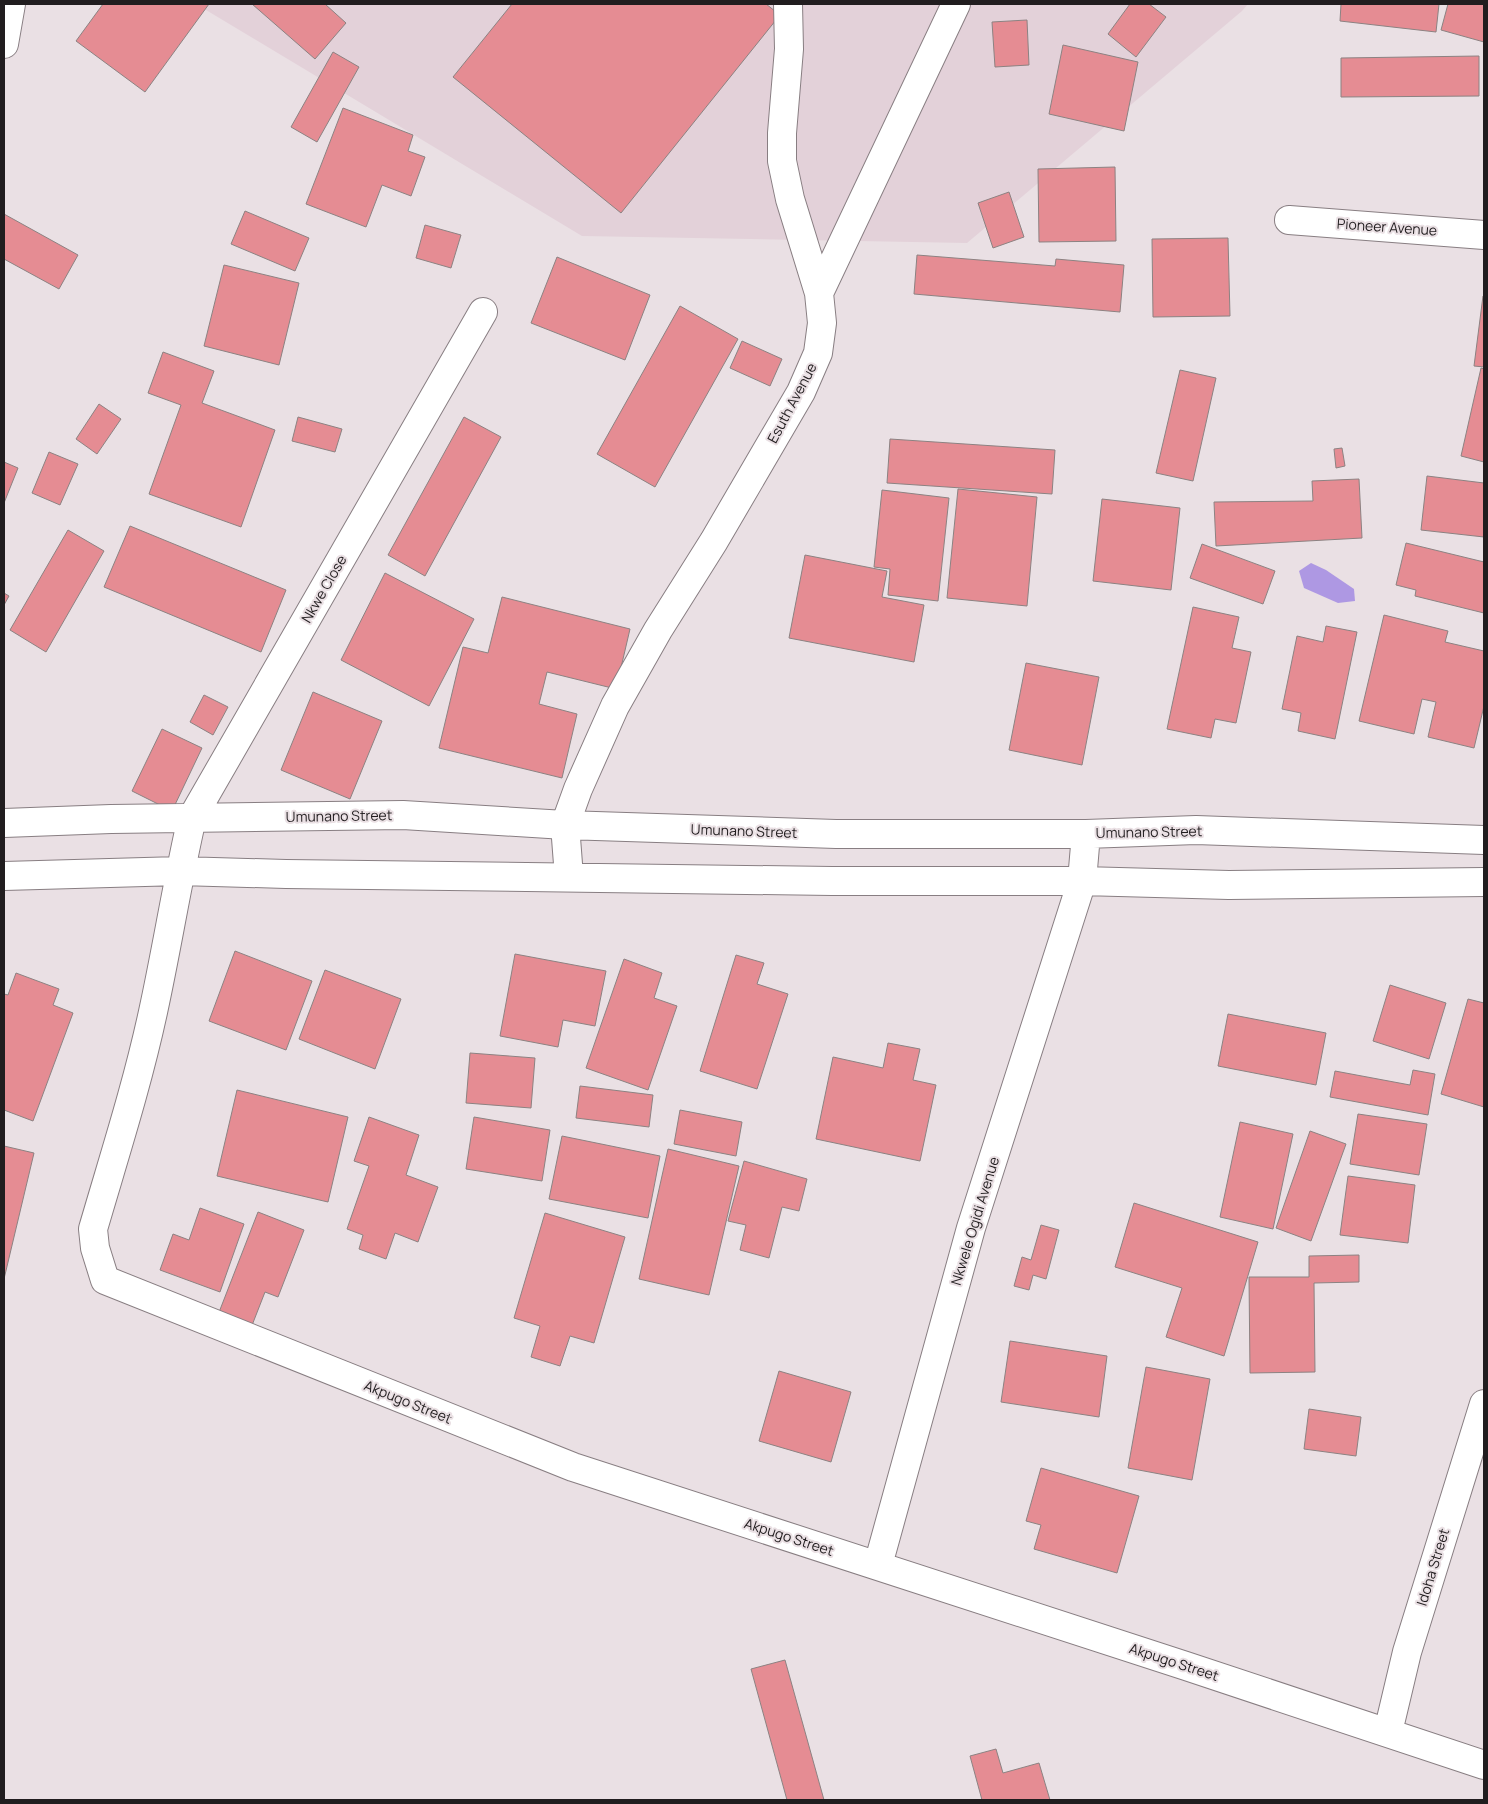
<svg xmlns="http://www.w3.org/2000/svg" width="1488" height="1804" font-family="Manrope,sans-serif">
<rect width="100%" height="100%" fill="#eae0e4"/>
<path fill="#e3d1d9" d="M196,4H1248L1242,11L967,243L582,236Z"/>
<path fill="#ae98e3" d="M1311,563L1326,570L1354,589L1355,601L1338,603L1304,588L1299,571Z"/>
<path fill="#e58c93" stroke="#8c8282" d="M103,4H209L145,92L76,41Z
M252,4H325L346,23L315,59Z
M512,4H766L780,15L621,213L453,77Z
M1130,4H1149L1166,17L1136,57L1108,34Z
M1341,4H1439L1436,32L1340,21Z
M1448,4H1484V42L1441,30Z
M1027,20L1029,65L995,67L992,22Z
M1063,45L1138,62L1124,131L1049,114Z
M333,52L359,67L317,142L291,127Z
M1479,56V96L1341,97V58Z
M343,108L413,135L408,151L425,157L411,196L382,185L366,227L306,204Z
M1115,167L1116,241L1039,242L1038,169Z
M1009,192L1024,237L993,248L978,203Z
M245,211L309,238L295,271L231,244Z
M4,214L78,255L59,289L4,259Z
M425,225L461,235L451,268L416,258Z
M1228,238L1230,316L1153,317L1152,239Z
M917,255L1055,266L1056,259L1124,265L1120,312L914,294Z
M557,257L650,295L625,360L531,323Z
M224,265L299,283L279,365L204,346Z
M1483,296L1484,297V367L1474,366Z
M680,306L738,339L655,487L597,454Z
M742,341L782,359L770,386L730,368Z
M163,352L214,371L202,403L275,430L241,527L149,494L181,405L148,393Z
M1481,368L1484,369V462L1461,456Z
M1180,370L1216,378L1193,481L1156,473Z
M99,404L121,419L97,454L76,439Z
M298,417L342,429L335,452L292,441Z
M464,417L501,437L425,576L388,555Z
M890,439L1055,450L1052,494L887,483Z
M1342,448L1345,466L1336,468L1334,449Z
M49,452L78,464L60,505L32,493Z
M4,462L18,468L4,503Z
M1427,476L1484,483V537L1421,530Z
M1359,479L1362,538L1216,546L1214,502L1313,501L1312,481Z
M958,489L1037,497L1027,606L947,598Z
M882,490L949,498L938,601L888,595L890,569L874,567Z
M1102,499L1180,508L1171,590L1093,581Z
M130,526L286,590L261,652L104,587Z
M68,530L104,551L46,652L10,630Z
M1406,543L1484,562V613L1415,596L1416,590L1396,585Z
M1202,544L1275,571L1263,604L1190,578Z
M805,555L887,571L882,597L924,605L914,662L789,638Z
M385,573L474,619L429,706L341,660Z
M4,593L9,596L4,605Z
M502,597L630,629L616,689L547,672L539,704L577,714L562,778L439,748L463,647L488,653Z
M1193,607L1239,617L1232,648L1251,652L1236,723L1215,719L1211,738L1167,729Z
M1384,615L1448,631L1445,642L1484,651V706L1474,748L1428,737L1436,702L1422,699L1414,734L1359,721Z
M1326,626L1357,632L1335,739L1298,731L1301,713L1282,709L1297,636L1323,642Z
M1026,663L1099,677L1082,765L1009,750Z
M313,692L382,721L350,799L281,770Z
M204,695L228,707L213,735L190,722Z
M162,729L202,748L172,811L132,791Z
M235,951L312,981L286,1050L209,1021Z
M515,954L606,971L595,1026L563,1020L558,1047L500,1036Z
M736,955L764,963L757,984L788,994L757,1089L700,1071Z
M624,959L662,973L654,998L677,1006L648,1090L586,1068Z
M325,970L401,999L375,1069L299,1039Z
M16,973L59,989L53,1005L73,1013L33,1121L4,1110V994L8,995Z
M1390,985L1446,1003L1429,1059L1373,1041Z
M1468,999L1484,1003V1107L1441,1094Z
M1228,1014L1326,1033L1316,1085L1218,1066Z
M888,1043L920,1049L913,1080L936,1085L920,1161L816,1139L833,1057L883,1068Z
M470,1053L535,1058L531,1108L466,1103Z
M1413,1070L1435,1074L1428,1115L1330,1097L1335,1071L1410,1085Z
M580,1086L653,1095L649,1127L576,1118Z
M237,1090L348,1117L328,1202L217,1176Z
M680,1110L742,1122L736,1156L674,1144Z
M1358,1114L1427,1124L1419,1175L1350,1164Z
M369,1117L419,1135L406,1175L438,1187L418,1242L395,1233L386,1259L359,1249L363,1235L347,1229L369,1166L354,1161Z
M474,1117L550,1130L542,1181L466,1169Z
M1240,1122L1293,1134L1273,1229L1220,1217Z
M1310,1131L1346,1144L1311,1241L1276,1228Z
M562,1136L660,1156L648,1218L549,1199Z
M4,1146L34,1153L4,1279Z
M668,1149L739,1166L709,1295L639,1279Z
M744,1161L807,1179L799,1211L782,1207L769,1258L740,1250L746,1225L728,1221Z
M1348,1176L1415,1185L1408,1243L1340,1235Z
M1134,1203L1258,1242L1224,1356L1166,1337L1182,1288L1115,1267Z
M200,1208L244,1224L220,1292L160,1270L173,1234L189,1240Z
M258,1212L304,1230L278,1297L265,1292L249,1333L216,1320Z
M545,1213L625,1237L594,1343L570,1336L560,1366L531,1357L540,1326L514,1318Z
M1041,1225L1059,1230L1046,1279L1033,1275L1029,1290L1014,1286L1022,1257L1031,1260Z
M1359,1255V1282L1314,1283L1315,1372L1250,1373L1249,1277H1309V1256Z
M1010,1341L1107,1356L1099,1417L1001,1402Z
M1146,1367L1210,1379L1192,1480L1128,1468Z
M779,1371L851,1392L831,1462L759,1441Z
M1309,1409L1361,1417L1356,1456L1304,1449Z
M1041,1468L1139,1496L1117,1573L1034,1549L1041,1525L1026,1521Z
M785,1660L824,1800H787L751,1669Z
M996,1749L1003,1773L1039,1763L1050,1800H982L970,1756Z"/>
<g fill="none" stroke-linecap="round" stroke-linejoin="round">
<g stroke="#887e82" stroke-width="30">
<path id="minor" d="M4,44L11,4
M1289,220L1484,235
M819,293L956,4
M483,312L192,818C177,883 167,948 153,1012C137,1086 114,1157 93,1229L95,1248L105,1280L573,1467L1186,1666L1484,1765
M4,823L111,819L403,815L565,825L836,834H1086L1196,830L1484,840
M4,876L180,871L286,874L832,881H1082L1229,885L1484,882
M569,877L565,825L578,789L615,706L658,630L714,541L801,392L818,353L822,323L819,293L790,199L782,161V133L789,49L788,4
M878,1565L971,1228L1082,881L1086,834
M1388,1732L1407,1652L1484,1404"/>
</g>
<use href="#minor" stroke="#fff" stroke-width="28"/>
</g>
<g text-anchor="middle" stroke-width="4" stroke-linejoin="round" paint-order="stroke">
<g font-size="14" fill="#211d1f" stroke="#eae0e4">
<text transform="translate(1387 227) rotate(4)" y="5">Pioneer Avenue</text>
<text transform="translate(792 403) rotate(-62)" y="5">Esuth Avenue</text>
<text transform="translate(324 589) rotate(-60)" y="5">Nkwe Close</text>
<text transform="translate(339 816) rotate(-1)" y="5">Umunano Street</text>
<text transform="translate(744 831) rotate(2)" y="5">Umunano Street</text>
<text transform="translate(1149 832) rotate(-1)" y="5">Umunano Street</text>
<text transform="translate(975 1221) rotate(-73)" y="5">Nkwele Ogidi Avenue</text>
<text transform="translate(408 1402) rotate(22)" y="5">Akpugo Street</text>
<text transform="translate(789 1537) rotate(18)" y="5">Akpugo Street</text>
<text transform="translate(1433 1567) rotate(-73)" y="5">Idoha Street</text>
<text transform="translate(1174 1662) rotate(18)" y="5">Akpugo Street</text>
</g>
</g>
<rect width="1488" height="1804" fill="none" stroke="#211d1f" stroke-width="10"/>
</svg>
